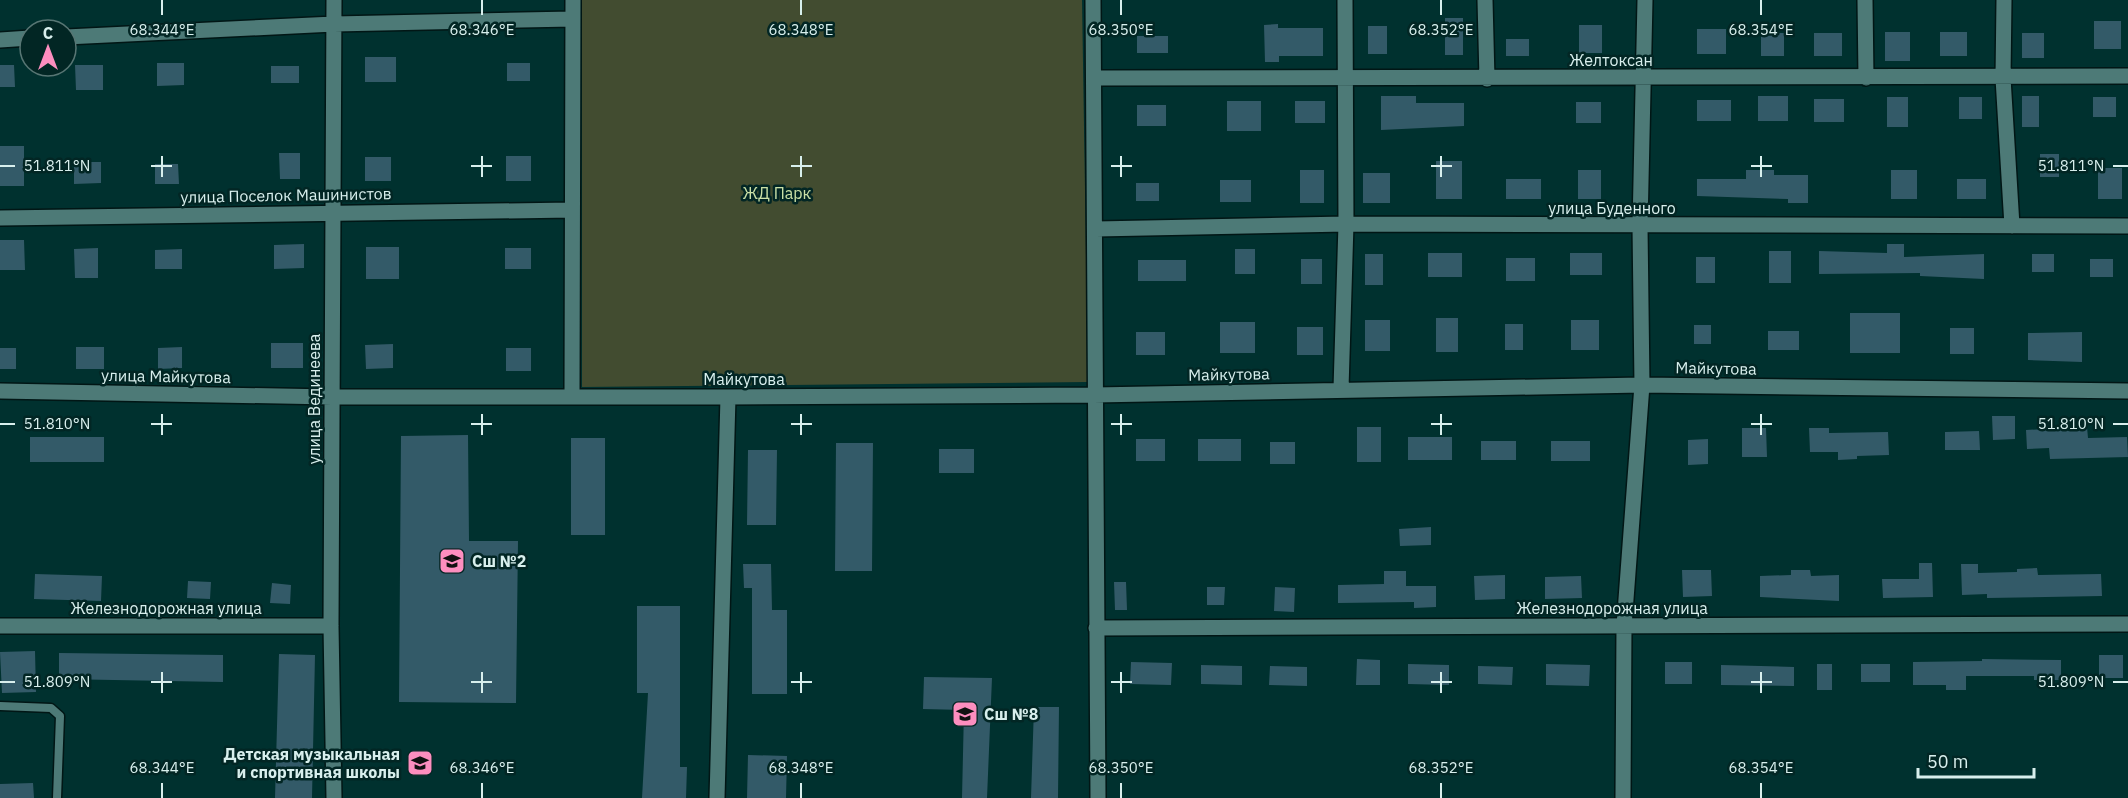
<svg xmlns="http://www.w3.org/2000/svg" width="2128" height="798" font-family="'IBM Plex Sans',sans-serif">
<rect width="100%" height="100%" fill="#00312f"/>
<path fill="#424c30" d="M582,0H1082L1088,382L582,387Z"/>
<path fill="#335a68" d="M1445,18H1463V55H1445Z
M2094,21H2121V49H2094Z
M1278,24V28H1323V56H1279V62H1265L1264,25Z
M1579,25H1602V53H1579Z
M1368,26H1387V54H1368Z
M1697,29H1726V54H1697Z
M1885,32H1910V61H1885Z
M1940,32H1967V56H1940Z
M1761,33H1784V56H1761Z
M1814,33H1842V56H1814Z
M2022,33H2044V58H2022Z
M1137,36H1168V53H1137Z
M1506,39H1529V56H1506Z
M365,57H396V82H365Z
M157,63H184V85L157,86Z
M507,63H530V81H507Z
M0,65H14L15,87H0Z
M75,65H103V90H76Z
M271,66H299V83H271Z
M1381,96H1416V103H1464V126L1381,130Z
M1758,96H1788V121H1758Z
M2022,96H2039V127H2022Z
M1887,97H1908V127H1887Z
M1959,97H1982V119H1959Z
M2093,97H2116V117H2093Z
M1814,99H1844V122H1814Z
M1697,100H1731V121H1697Z
M1227,101H1261V131H1227Z
M1295,101H1325V123H1295Z
M1576,102H1601V123H1576Z
M1137,105H1166V126H1137Z
M0,146H24V186H0Z
M279,153H300V179H280Z
M2040,154H2059V177H2040Z
M506,156H531V181H506Z
M365,157H391V181H365Z
M1436,161H1462V199H1436Z
M74,162H101V183L74,184Z
M155,164H178L179,184H155Z
M2098,168H2122V199H2098Z
M1300,170H1324V203H1300Z
M1578,170H1601V199H1578Z
M1746,170H1774V175H1808V203H1788V199L1697,196V179H1746Z
M1891,170H1917V199H1891Z
M1363,173H1390V203H1363Z
M1506,179H1541V199H1506Z
M1957,179H1986V199H1957Z
M1220,180H1251V202H1220Z
M1136,183H1159V201H1136Z
M0,240H24L25,270H0Z
M304,244V268L274,269V245Z
M1887,244H1904V257L1984,254V279L1920,276V273L1819,274V251L1887,253Z
M366,247H399V279H366Z
M98,248V278H75L74,249Z
M505,248H531V269H505Z
M182,249V269H155V250Z
M1235,249H1255V274H1235Z
M1769,251H1791V283H1769Z
M1428,253H1462V277H1428Z
M1570,253H1602V275H1570Z
M1365,254H1383V285H1365Z
M2032,254H2054V272H2032Z
M1696,257H1715V283H1696Z
M1506,258H1535V281H1506Z
M1301,259H1322V284H1301Z
M2090,259H2113V277H2090Z
M1138,260H1186V281H1138Z
M1850,313H1900V353H1850Z
M1436,318H1458V352H1436Z
M1365,320H1390V351H1365Z
M1571,320H1599V350H1571Z
M1220,322H1255V353H1220Z
M1505,324H1523V350H1505Z
M1694,325H1711V344H1694Z
M1297,327H1323V355H1297Z
M1950,328H1974V354H1950Z
M1768,331H1799V350H1768Z
M1136,332H1165V355H1136Z
M2082,332V362L2028,360V333Z
M271,343H303V368H271Z
M393,344V368L366,369L365,345Z
M76,347H104V369H76Z
M182,347V368L158,369V348Z
M0,348H16V369H0Z
M506,348H531V371H506Z
M1992,416H2015V439L1993,440Z
M1357,427H1381V462H1357Z
M2087,427L2088,438L2127,437L2128,457L2050,459L2049,448L2027,449L2026,430Z
M1742,428H1766L1767,457H1742Z
M1809,428H1829V433L1888,432L1889,455L1857,456V459L1838,460V452H1810Z
M1979,431L1980,450H1945V432Z
M468,435L469,541H518L516,703L399,702L401,436Z
M30,437H104V462H30Z
M1408,437H1452V460H1408Z
M571,438H605V535H571Z
M1136,439H1165V461H1136Z
M1198,439H1241V461H1198Z
M1708,439V464L1688,465V440Z
M1481,441H1516V460H1481Z
M1551,441H1590V461H1551Z
M1270,442H1295V464H1270Z
M836,443H873L872,571H835Z
M939,449H974V473H939Z
M748,450H777L776,525H747Z
M1431,527V545L1400,546L1399,529Z
M1919,563H1932L1933,597L1883,598L1882,579H1919Z
M743,564H771L772,610H787V694H752V588H744Z
M1961,564H1978V573L2017,572V569L2037,568L2038,575L2101,574L2102,596L1987,598V594L1962,595Z
M1682,570H1711L1712,596L1683,597Z
M1791,570H1810L1811,576L1839,575V601L1760,597V576L1791,575Z
M1384,571H1406V586H1436V607L1414,608V602L1338,603V585L1384,584Z
M35,574L102,576L101,601L34,599Z
M1505,575V599L1475,600L1474,576Z
M1581,576L1582,598L1545,599V577Z
M188,581L211,582L210,599L187,598Z
M1114,582H1126L1127,610H1115Z
M272,583L291,585L290,604L270,603Z
M1207,587H1225L1224,605H1207Z
M1275,587L1295,588L1294,612L1274,611Z
M637,606H680V767H687L686,798H642L648,693H637Z
M35,651L36,692L2,693L0,652Z
M59,653L223,655V682L59,679Z
M279,654L315,655L312,798H275Z
M2099,655H2123V678H2099Z
M1357,659L1380,660V685H1356Z
M1982,659L2061,660V680H2034V676H1966V690H1946V685H1913V662L1982,661Z
M1131,662L1172,663L1171,685L1130,684Z
M1665,662H1692V684H1665Z
M1408,664L1449,665V685L1408,684Z
M1546,664L1590,665L1589,686L1546,685Z
M1817,664H1832V690H1817Z
M1861,664H1890V682H1861Z
M1201,665L1242,666V685L1201,684Z
M1721,665L1794,667V686L1721,685Z
M1270,666L1307,667V686L1269,685Z
M1478,666L1513,667L1512,685L1478,684Z
M924,677L992,678L987,798H962L964,710L923,709Z
M1034,707H1059L1058,798H1031Z
M748,755L787,756L786,798H747Z
M33,783L34,798H0V784Z"/>
<g fill="none" stroke-linecap="round" stroke-linejoin="round">
<g stroke="#011615" stroke-width="11">
<path id="service" d="M0,706L51,708L60,716L57,798"/>
</g>
<g stroke="#011615" stroke-width="18">
<path id="minor" d="M1093,0L1098,798
M1485,0L1487,79
M1865,0L1866,78
M2004,0L2003,78L2012,226
M66,37L334,24L573,19
M0,40L30,38
M1095,78L2128,76
M0,218L572,210
M1096,229L1346,224L2128,226
M1341,389L1346,224L1345,0
M0,391L332,397H728L1094,395L1642,385L2128,391
M572,396L573,0
M0,626H331
M1096,628L2128,624
M334,798L331,626L334,0
M717,798L728,397
M1623,798L1624,626L1642,385L1640,226L1645,0"/>
</g>
<use href="#service" stroke="#4d7a77" stroke-width="8"/>
<use href="#minor" stroke="#4d7a77" stroke-width="15"/>
</g>
<path fill="none" stroke="#d8efed" stroke-width="2" d="M162,0V15M482,0V15M801,0V15M1121,0V15M1441,0V15M1761,0V15M162,156V177M482,156V177M801,156V177M1121,156V177M1441,156V177M1761,156V177M0,166H15M151,166H172M471,166H492M791,166H812M1111,166H1132M1431,166H1452M1751,166H1772M2113,166H2128M162,414V435M482,414V435M801,414V435M1121,414V435M1441,414V435M1761,414V435M0,424H15M151,424H172M471,424H492M791,424H812M1111,424H1132M1431,424H1452M1751,424H1772M2113,424H2128M162,672V693M482,672V693M801,672V693M1121,672V693M1441,672V693M1761,672V693M0,682H15M151,682H172M471,682H492M791,682H812M1111,682H1132M1431,682H1452M1751,682H1772M2113,682H2128M162,783V798M482,783V798M801,783V798M1121,783V798M1441,783V798M1761,783V798"/>
<defs>
<g id="school-square" transform="scale(1.35)"><rect x="-9" y="-9" width="18" height="18" rx="4" fill="#fd8ebf" stroke="#022624"/><path d="M0-5L7-2L0 1L-7-2ZM-4 1L0 2.5L4 1V4Q0 6-4 4Z" fill="#111"/></g>
</defs>
<g fill-rule="evenodd">
<use href="#school-square" x="452" y="561"/>
<use href="#school-square" x="965" y="714"/>
<use href="#school-square" x="420" y="763"/>
</g>
<g text-anchor="middle" stroke-width="5" stroke-linejoin="round" paint-order="stroke">
<g font-size="16" fill="#d8efed" stroke="#022624">
<text x="1611" y="66">Желтоксан</text>
<text transform="translate(286 195) rotate(-1)" y="6">улица Поселок Машинистов</text>
<text x="1612" y="214">улица Буденного</text>
<text transform="translate(1716 368) rotate(1)" y="6">Майкутова</text>
<text transform="translate(1229 374) rotate(-1)" y="6">Майкутова</text>
<text transform="translate(166 376) rotate(1)" y="6">улица Майкутова</text>
<text x="744" y="385">Майкутова</text>
<text transform="translate(314 399) rotate(-90)" y="6">улица Вединеева</text>
<text x="166" y="614">Железнодорожная улица</text>
<text x="1612" y="614">Железнодорожная улица</text>
</g>
<g font-size="16" fill="#cae0a6" stroke="#022624">
<text x="777" y="199">ЖД Парк</text>
</g>
<g font-size="16" font-weight="bold" fill="#d8efed" stroke="#022624" text-anchor="start">
<text x="472" y="567">Сш №2</text>
<text x="984" y="720">Сш №8</text>
<text x="400" y="760" text-anchor="end">Детская музыкальная<tspan x="400" dy="18">и спортивная школы</tspan></text>
</g>
</g>
<g font-size="15" text-anchor="middle" fill="#d8efed" stroke="#022624" stroke-width="5" stroke-linejoin="round" paint-order="stroke">
<text x="162" y="35">68.344°E</text>
<text x="482" y="35">68.346°E</text>
<text x="801" y="35">68.348°E</text>
<text x="1121" y="35">68.350°E</text>
<text x="1441" y="35">68.352°E</text>
<text x="1761" y="35">68.354°E</text>
<text x="57" y="171">51.811°N</text>
<text x="2071" y="171">51.811°N</text>
<text x="57" y="429">51.810°N</text>
<text x="2071" y="429">51.810°N</text>
<text x="57" y="687">51.809°N</text>
<text x="2071" y="687">51.809°N</text>
<text x="162" y="773">68.344°E</text>
<text x="482" y="773">68.346°E</text>
<text x="801" y="773">68.348°E</text>
<text x="1121" y="773">68.350°E</text>
<text x="1441" y="773">68.352°E</text>
<text x="1761" y="773">68.354°E</text>
</g>
<g transform="translate(48 48)"><circle r="28" fill="#022624" stroke="#587674" stroke-width="1.5"/>
<path d="M0-4.5L10 22L0 15L-10 22Z" fill="#fd8ebf"/>
<text y="-9" font-size="16" font-weight="bold" text-anchor="middle" fill="#d8efed">С</text>
</g>
<path d="M1918 768v9h116v-9" fill="none" stroke="#d8efed" stroke-width="3"/>
<text x="1927" y="768" font-size="18" fill="#d8efed" stroke="#022624" stroke-width="4.5" paint-order="stroke">50 m</text>
</svg>
